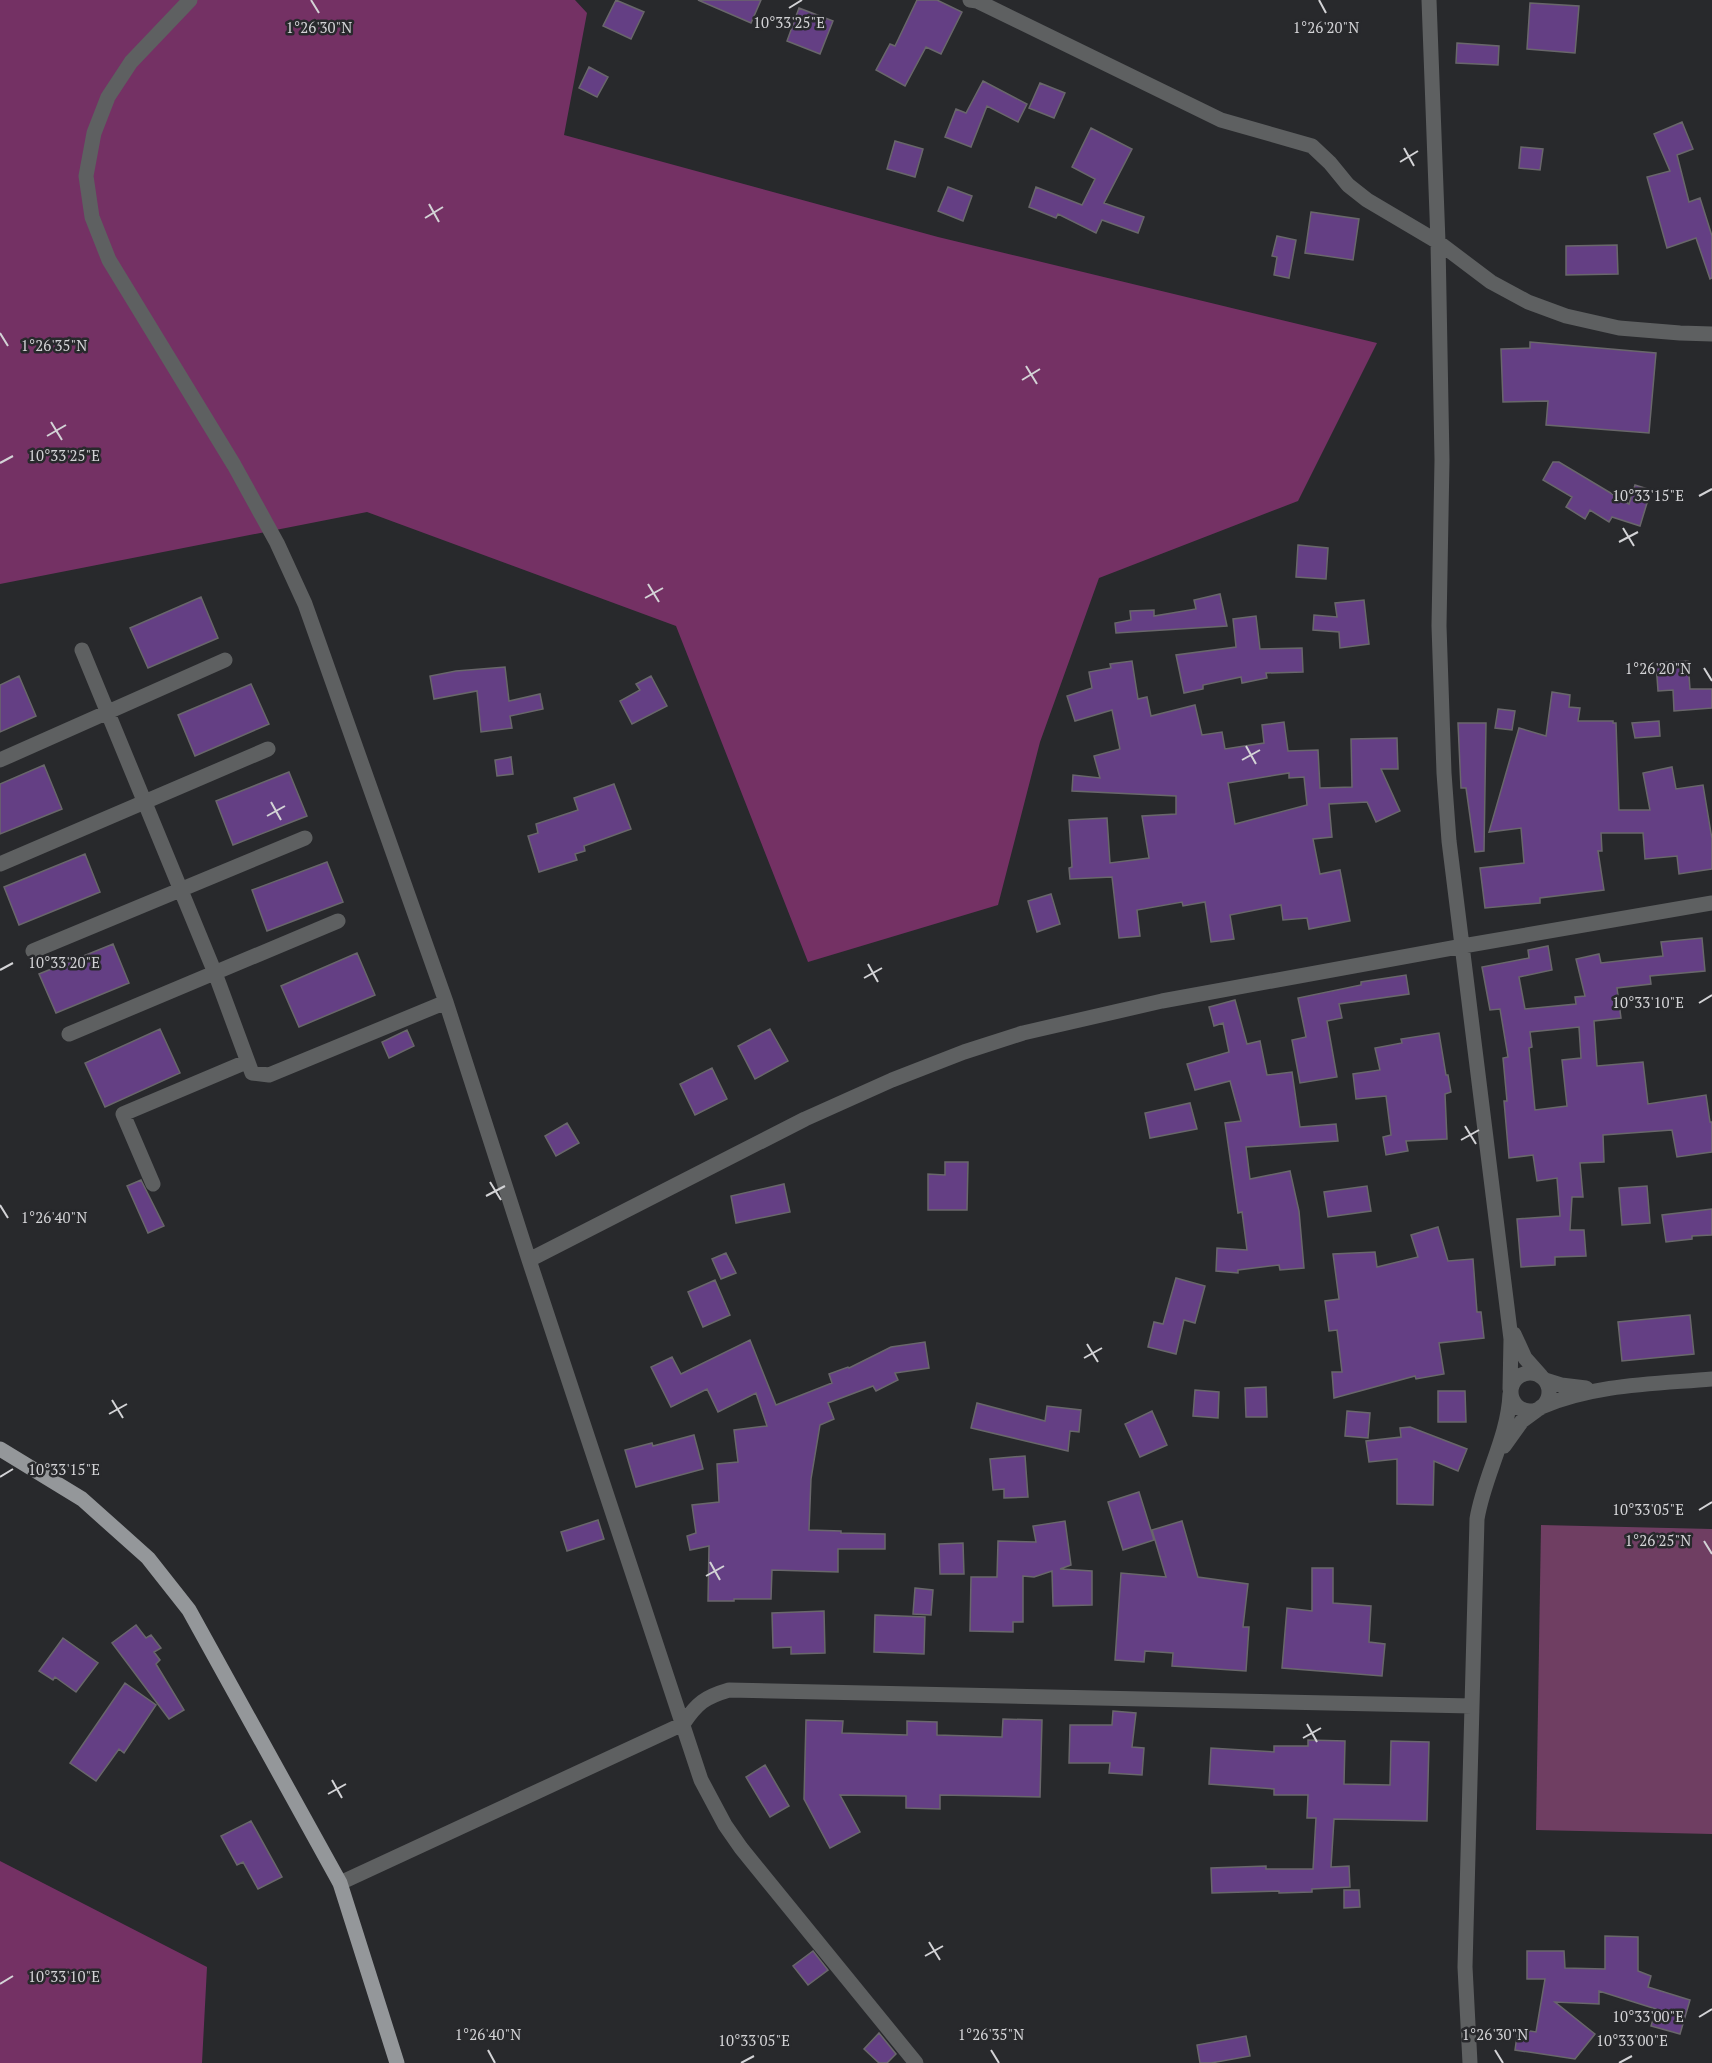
<svg xmlns="http://www.w3.org/2000/svg" width="1712" height="2063" font-family="'PT Serif',serif">
<rect width="100%" height="100%" fill="#28292c"/>
<path fill="#6f3e62" d="M1541,1525L1712,1529V1834L1536,1830Z"/>
<path fill="#743164" d="M0,0H575L587,13L564,135L938,237L1377,343L1298,501L1099,578L1040,742L998,905L808,962L676,626L367,512L0,584Z
M0,1861L207,1967L202,2063H0Z"/>
<path fill="#643f84" stroke="#69676b" stroke-width="1.5" fill-rule="evenodd" d="M616,0L644,12L631,39L603,26Z
M698,0H761L751,23Z
M917,0H937L962,12L941,54L926,47L905,86L876,70L890,44L895,46Z
M1530,3L1579,6L1575,53L1527,49Z
M799,8L833,21L820,54L787,41Z
M1457,43L1499,46L1498,65L1456,63Z
M589,67L608,77L597,97L579,88Z
M983,81L1027,104L1018,122L987,106L971,147L945,137L956,109L966,113Z
M1040,83L1065,93L1054,118L1029,108Z
M1682,122L1693,149L1677,155L1689,202L1700,198L1712,236V278L1710,279L1696,238L1667,248L1647,177L1670,171L1654,134Z
M1091,128L1132,149L1104,203L1144,217L1138,233L1102,220L1096,233L1058,214L1056,218L1029,207L1036,187L1082,205L1095,179L1072,167Z
M895,141L923,149L915,177L887,169Z
M1521,147L1543,149L1540,170L1519,168Z
M948,187L972,196L963,221L938,211Z
M1311,212L1359,219L1353,260L1305,253Z
M1277,236L1296,240L1289,278L1274,275L1277,257L1272,256Z
M1617,245L1618,274L1566,275V246Z
M1530,342L1656,353L1649,433L1546,425L1548,401L1503,402L1501,349L1530,348Z
M1553,462H1559L1629,504L1635,485L1651,490L1640,526L1612,517L1609,522L1590,510L1585,519L1566,507L1572,497L1543,480Z
M1298,545L1328,548L1326,579L1296,577Z
M1220,594L1227,626L1116,633L1115,623L1131,620L1130,611L1154,610V616L1196,609L1194,600Z
M201,597L218,638L148,668L130,628Z
M1364,600L1369,644L1340,648L1339,632L1313,630L1314,615L1337,617L1335,603Z
M1256,616L1260,649L1302,648L1303,672L1266,673L1267,678L1242,683L1241,677L1203,685V689L1184,693L1176,655L1236,647L1233,619Z
M1132,661L1138,699L1147,697L1151,716L1195,705L1202,735L1222,732L1225,749L1264,743L1262,725L1284,722L1288,751L1318,750L1320,788L1352,787L1351,739L1397,738L1398,769H1381L1400,811L1376,822L1367,802L1329,804L1332,837L1313,839L1320,874L1340,870L1350,921L1309,929L1307,918L1283,920L1281,905L1230,915L1234,939L1211,942L1205,902L1183,906L1182,902L1137,910L1140,936L1119,938L1112,877L1070,879L1069,868L1072,867L1069,820L1107,818L1110,863L1149,858L1142,816L1176,814V796L1072,791L1073,775L1100,778L1094,756L1120,749L1112,710L1075,721L1067,696L1092,688L1089,672L1111,668L1110,664ZM1289,773V778L1304,777L1307,805L1235,824L1228,783Z
M1688,661L1690,689H1712V708L1674,711L1673,690L1658,691L1656,663Z
M505,667L509,701L540,694L543,709L510,716L512,728L481,732L477,691L434,699L430,676L456,671Z
M19,676L36,716L0,732V685Z
M651,676L667,706L632,724L620,701L640,690L636,684Z
M251,684L269,724L195,756L178,715Z
M1552,692L1570,695L1569,707L1580,708L1578,721H1613V723H1616L1619,810H1650L1643,773L1672,767L1676,789L1703,785L1712,839V869L1679,874L1677,856L1645,859L1643,833H1601L1602,851H1598L1604,890L1540,898V903L1485,908L1480,868L1524,863L1521,828L1489,832L1519,728L1546,736Z
M1498,709L1515,711L1512,730L1495,728Z
M1659,721L1660,736L1635,738L1632,723Z
M1458,723H1486L1484,851L1475,852L1466,788H1461Z
M511,757L513,774L497,776L495,760Z
M44,765L62,809L0,834V784Z
M289,772L307,816L233,845L216,801Z
M614,784L631,829L584,846L585,851L575,854L577,860L539,872L528,836L538,833L536,824L578,810L574,798Z
M85,854L100,892L19,925L4,887Z
M327,862L343,902L267,931L252,890Z
M1051,894L1060,924L1037,932L1028,901Z
M1702,938L1705,971L1650,976L1651,984L1617,988L1621,1018L1594,1021L1597,1066L1643,1062L1648,1104L1706,1095L1710,1122H1712V1152L1677,1157L1672,1130L1603,1135L1604,1162L1580,1163L1583,1197H1572L1570,1230H1584L1586,1256L1555,1257V1265L1521,1267L1517,1219L1560,1216L1557,1178L1537,1181L1533,1155L1509,1158L1504,1101H1507L1503,1058L1508,1057L1500,1009L1490,1010L1482,967L1529,958L1528,950L1548,946L1552,970L1519,977L1525,1009L1576,1004L1575,997L1585,996L1576,959L1599,954L1601,963L1663,956L1661,942ZM1579,1027L1581,1058L1562,1060L1567,1106L1535,1110L1529,1048L1532,1047L1530,1032Z
M113,944L129,983L56,1013L39,974Z
M357,953L375,995L299,1027L281,986Z
M1406,975L1409,994L1339,1004L1342,1018L1327,1021L1337,1077L1300,1083L1292,1040L1306,1037L1298,998L1361,985V982Z
M1235,1000L1247,1044L1260,1041L1267,1075L1292,1072L1300,1127L1336,1124L1338,1141L1246,1147L1250,1179L1290,1171L1299,1211L1304,1268L1280,1270L1279,1265L1238,1270V1273L1216,1271L1217,1248L1247,1250L1242,1212L1238,1213L1225,1123L1241,1121L1230,1081L1195,1090L1187,1064L1229,1052L1223,1023L1214,1026L1209,1007Z
M160,1029L180,1073L105,1107L85,1063Z
M770,1029L788,1061L755,1079L738,1046Z
M407,1030L414,1046L389,1058L382,1042Z
M1439,1033L1446,1075H1448L1451,1092L1445,1094L1447,1139L1406,1141L1408,1151L1386,1155L1383,1137L1391,1135L1386,1096L1356,1099L1353,1074L1380,1070L1375,1048L1402,1043L1401,1039Z
M712,1068L727,1099L695,1115L680,1084Z
M1190,1103L1197,1129L1150,1138L1145,1113Z
M567,1123L579,1143L556,1156L545,1136Z
M945,1162H968L967,1210H928V1174L945,1175Z
M141,1180L164,1226L148,1233L127,1186Z
M784,1184L790,1212L736,1223L731,1196Z
M1367,1186L1371,1211L1328,1217L1324,1192Z
M1647,1186L1650,1223L1622,1225L1619,1188Z
M1712,1209V1235L1692,1236V1239L1666,1242L1662,1215Z
M1438,1227L1448,1261L1473,1259L1477,1312H1481L1484,1338L1439,1343L1444,1374L1416,1379L1415,1376L1334,1398L1332,1372H1342L1337,1330L1329,1331L1325,1301L1339,1299L1333,1254L1375,1252L1377,1267L1418,1257L1411,1235Z
M726,1253L736,1273L721,1279L712,1259Z
M1176,1278L1205,1286L1195,1323L1184,1320L1176,1354L1148,1347L1154,1322L1163,1324Z
M715,1280L730,1315L703,1327L688,1292Z
M1690,1315L1694,1354L1622,1361L1618,1322Z
M750,1340L776,1405L832,1383L829,1374L848,1367L849,1368L891,1347L925,1342L929,1368L895,1373L898,1380L876,1391L873,1386L828,1403L834,1419L820,1425L811,1479L809,1530L841,1531V1533L885,1534V1549H838V1572L772,1570L771,1599H734V1601H708L709,1546L690,1550L687,1536L696,1533L692,1505L719,1502L717,1464L738,1462L734,1430L767,1426L756,1393L718,1412L707,1389L671,1407L651,1367L672,1357L681,1374Z
M1266,1387L1267,1417H1246L1245,1388Z
M1195,1390L1219,1392L1218,1418L1193,1416Z
M1438,1391H1465L1466,1422H1438Z
M977,1403L1045,1421L1047,1406L1081,1410L1079,1432L1070,1431L1068,1451L971,1428Z
M1152,1411L1167,1445L1140,1457L1125,1424Z
M1347,1411L1370,1413L1368,1438L1345,1436Z
M1410,1427L1467,1449L1458,1471L1434,1461L1433,1505L1397,1504V1459L1369,1462L1366,1441L1401,1437L1400,1428Z
M694,1435L703,1469L636,1487L625,1450L652,1443L653,1446Z
M1025,1456L1028,1497L1004,1498V1489L993,1490L990,1459Z
M1139,1492L1154,1540L1123,1550L1108,1502Z
M598,1520L604,1539L567,1551L561,1532Z
M1065,1521L1071,1565L1060,1569L1092,1571V1605L1053,1606L1052,1571L1034,1577L1023,1576V1622H1013V1632L970,1631L971,1577H997L998,1541L1036,1542L1033,1526Z
M1182,1521L1198,1577L1248,1584L1243,1627H1249L1246,1671L1172,1666L1173,1653L1145,1651L1144,1662L1115,1660L1121,1573L1166,1577L1152,1530Z
M963,1543L964,1574H940L939,1544Z
M1312,1568H1333V1603L1371,1606L1369,1642L1385,1644L1382,1676L1282,1668L1287,1608L1312,1611Z
M915,1588L933,1590L931,1615L913,1614Z
M824,1611L825,1653L791,1654V1647L773,1648L772,1613Z
M875,1615L925,1617L924,1654L874,1652Z
M136,1625L146,1638L151,1635L161,1648L154,1652L160,1660L156,1664L184,1710L169,1719L112,1643Z
M63,1638L98,1663L76,1692L55,1677L53,1680L39,1671Z
M125,1683L156,1705L124,1753L119,1749L96,1781L70,1763Z
M1113,1711L1136,1713L1132,1747L1144,1748L1142,1775L1109,1773L1110,1763H1069L1070,1725H1112Z
M1003,1719L1042,1720L1040,1797L940,1795V1809L906,1808V1796L840,1795L860,1832L830,1848L804,1799L806,1720L843,1721L842,1733L907,1735V1721L937,1722V1735L1002,1737Z
M1308,1740L1345,1741L1344,1784L1390,1785L1391,1741L1429,1742L1427,1821L1334,1819L1331,1867L1349,1866L1350,1887L1312,1889V1892L1279,1893V1891L1212,1893L1211,1868L1266,1866V1869H1313L1316,1818H1307L1308,1795H1274V1789L1209,1784L1211,1748L1274,1752V1746H1308Z
M765,1765L789,1806L770,1817L746,1777Z
M251,1821L282,1877L258,1889L243,1862L237,1865L221,1836Z
M1344,1890H1359L1360,1907L1344,1908Z
M1605,1936L1638,1937V1971L1651,1976L1648,1987L1690,2000L1680,2034L1651,2026L1656,2009L1599,1991V2004L1555,2002L1595,2034L1575,2059L1515,2050L1518,2029L1536,2032L1545,1979H1527V1951H1564L1565,1968L1605,1969Z
M813,1951L828,1970L808,1985L793,1966Z
M879,2033L896,2054L887,2063H879L864,2049Z
M1246,2036L1250,2056L1211,2063H1200L1197,2045Z"/>
<g fill="none" stroke-linecap="round" stroke-linejoin="round">
<path stroke="#5e6061" stroke-width="15" d="M190,0L131,62L108,97L94,133L86,176L92,217L109,260L234,465L277,543L305,604L446,1002L529,1260L701,1780L725,1825L741,1848L916,2063
M970,0L977,1L1221,120L1312,146L1330,163L1348,185L1367,200L1438,242L1491,282L1528,302L1566,316L1619,328L1680,333L1712,334
M1429,0L1438,242L1442,460L1439,626L1444,773L1449,841L1511,1339L1510,1389
M82,650L215,973L252,1073L269,1075L446,1002
M0,760L225,660
M0,864L268,749
M33,951L305,838
M69,1034L338,921
M153,1184L123,1114L246,1062
M529,1260L805,1119L892,1080L964,1052L1023,1033L1162,1001L1463,946L1712,903
M1514,1334L1525,1358L1541,1376
M1511 1392a19 19 0 1 1 38 0a19 19 0 1 1-38 0Z
M1545,1380L1561,1385L1586,1388
M1541,1407C1595,1384 1654,1384 1712,1379
M1504,1446L1522,1421L1537,1410
M340,1883L683,1724C697,1703 705,1697 729,1690L1472,1706
M1470,2063L1465,1967L1477,1519C1484,1476 1508,1438 1510,1394"/>
<path stroke="#94979a" stroke-width="15" d="M0,1449L82,1499L148,1558L189,1610L340,1883L397,2063"/>
</g>
<path fill="none" stroke="#d3d3d6" stroke-width="2" d="M311,0L319,13M1319,0L1326,13M789,8L802,0M1404,148L1414,166M1400,162L1418,151M429,204L439,222M425,218L443,207M0,333L8,346M1026,366L1037,384M1022,380L1040,369M51,422L62,440M47,436L66,425M0,463L13,456M1699,496L1712,489M1623,528L1634,546M1619,542L1638,532M648,584L659,602M645,598L663,588M1704,668L1712,681M1246,746L1256,764M1242,760L1260,750M271,802L281,820M267,816L285,806M868,964L878,982M0,970L13,963M864,978L882,968M1699,1003L1712,995M1465,1126L1476,1144M1461,1140L1479,1130M490,1182L501,1200M486,1196L505,1186M0,1205L8,1218M1087,1344L1098,1362M1084,1358L1102,1348M112,1400L123,1418M109,1414L127,1404M0,1477L13,1469M1699,1510L1712,1502M1704,1541L1712,1554M710,1562L720,1580M706,1576L724,1566M1307,1724L1317,1742M1303,1738L1321,1728M332,1780L342,1798M328,1794L346,1784M929,1942L940,1960M925,1956L943,1946M0,1984L13,1976M1699,2017L1712,2009M488,2050L495,2063M991,2050L999,2063M1495,2050L1503,2063M741,2063L754,2056M1619,2063L1632,2056"/>
<g font-size="15" text-anchor="middle" fill="#d3d3d6" stroke="#28292c" stroke-width="5" stroke-linejoin="round" paint-order="stroke">
<text x="789" y="28">10°33'25"E</text>
<text x="319" y="33">1°26'30"N</text>
<text x="1326" y="33">1°26'20"N</text>
<text x="54" y="351">1°26'35"N</text>
<text x="64" y="461">10°33'25"E</text>
<text x="1648" y="501">10°33'15"E</text>
<text x="1658" y="674">1°26'20"N</text>
<text x="64" y="968">10°33'20"E</text>
<text x="1648" y="1008">10°33'10"E</text>
<text x="54" y="1223">1°26'40"N</text>
<text x="64" y="1475">10°33'15"E</text>
<text x="1648" y="1515">10°33'05"E</text>
<text x="1658" y="1546">1°26'25"N</text>
<text x="64" y="1982">10°33'10"E</text>
<text x="1648" y="2022">10°33'00"E</text>
<text x="488" y="2040">1°26'40"N</text>
<text x="991" y="2040">1°26'35"N</text>
<text x="1495" y="2040">1°26'30"N</text>
<text x="754" y="2046">10°33'05"E</text>
<text x="1632" y="2046">10°33'00"E</text>
</g>
</svg>
